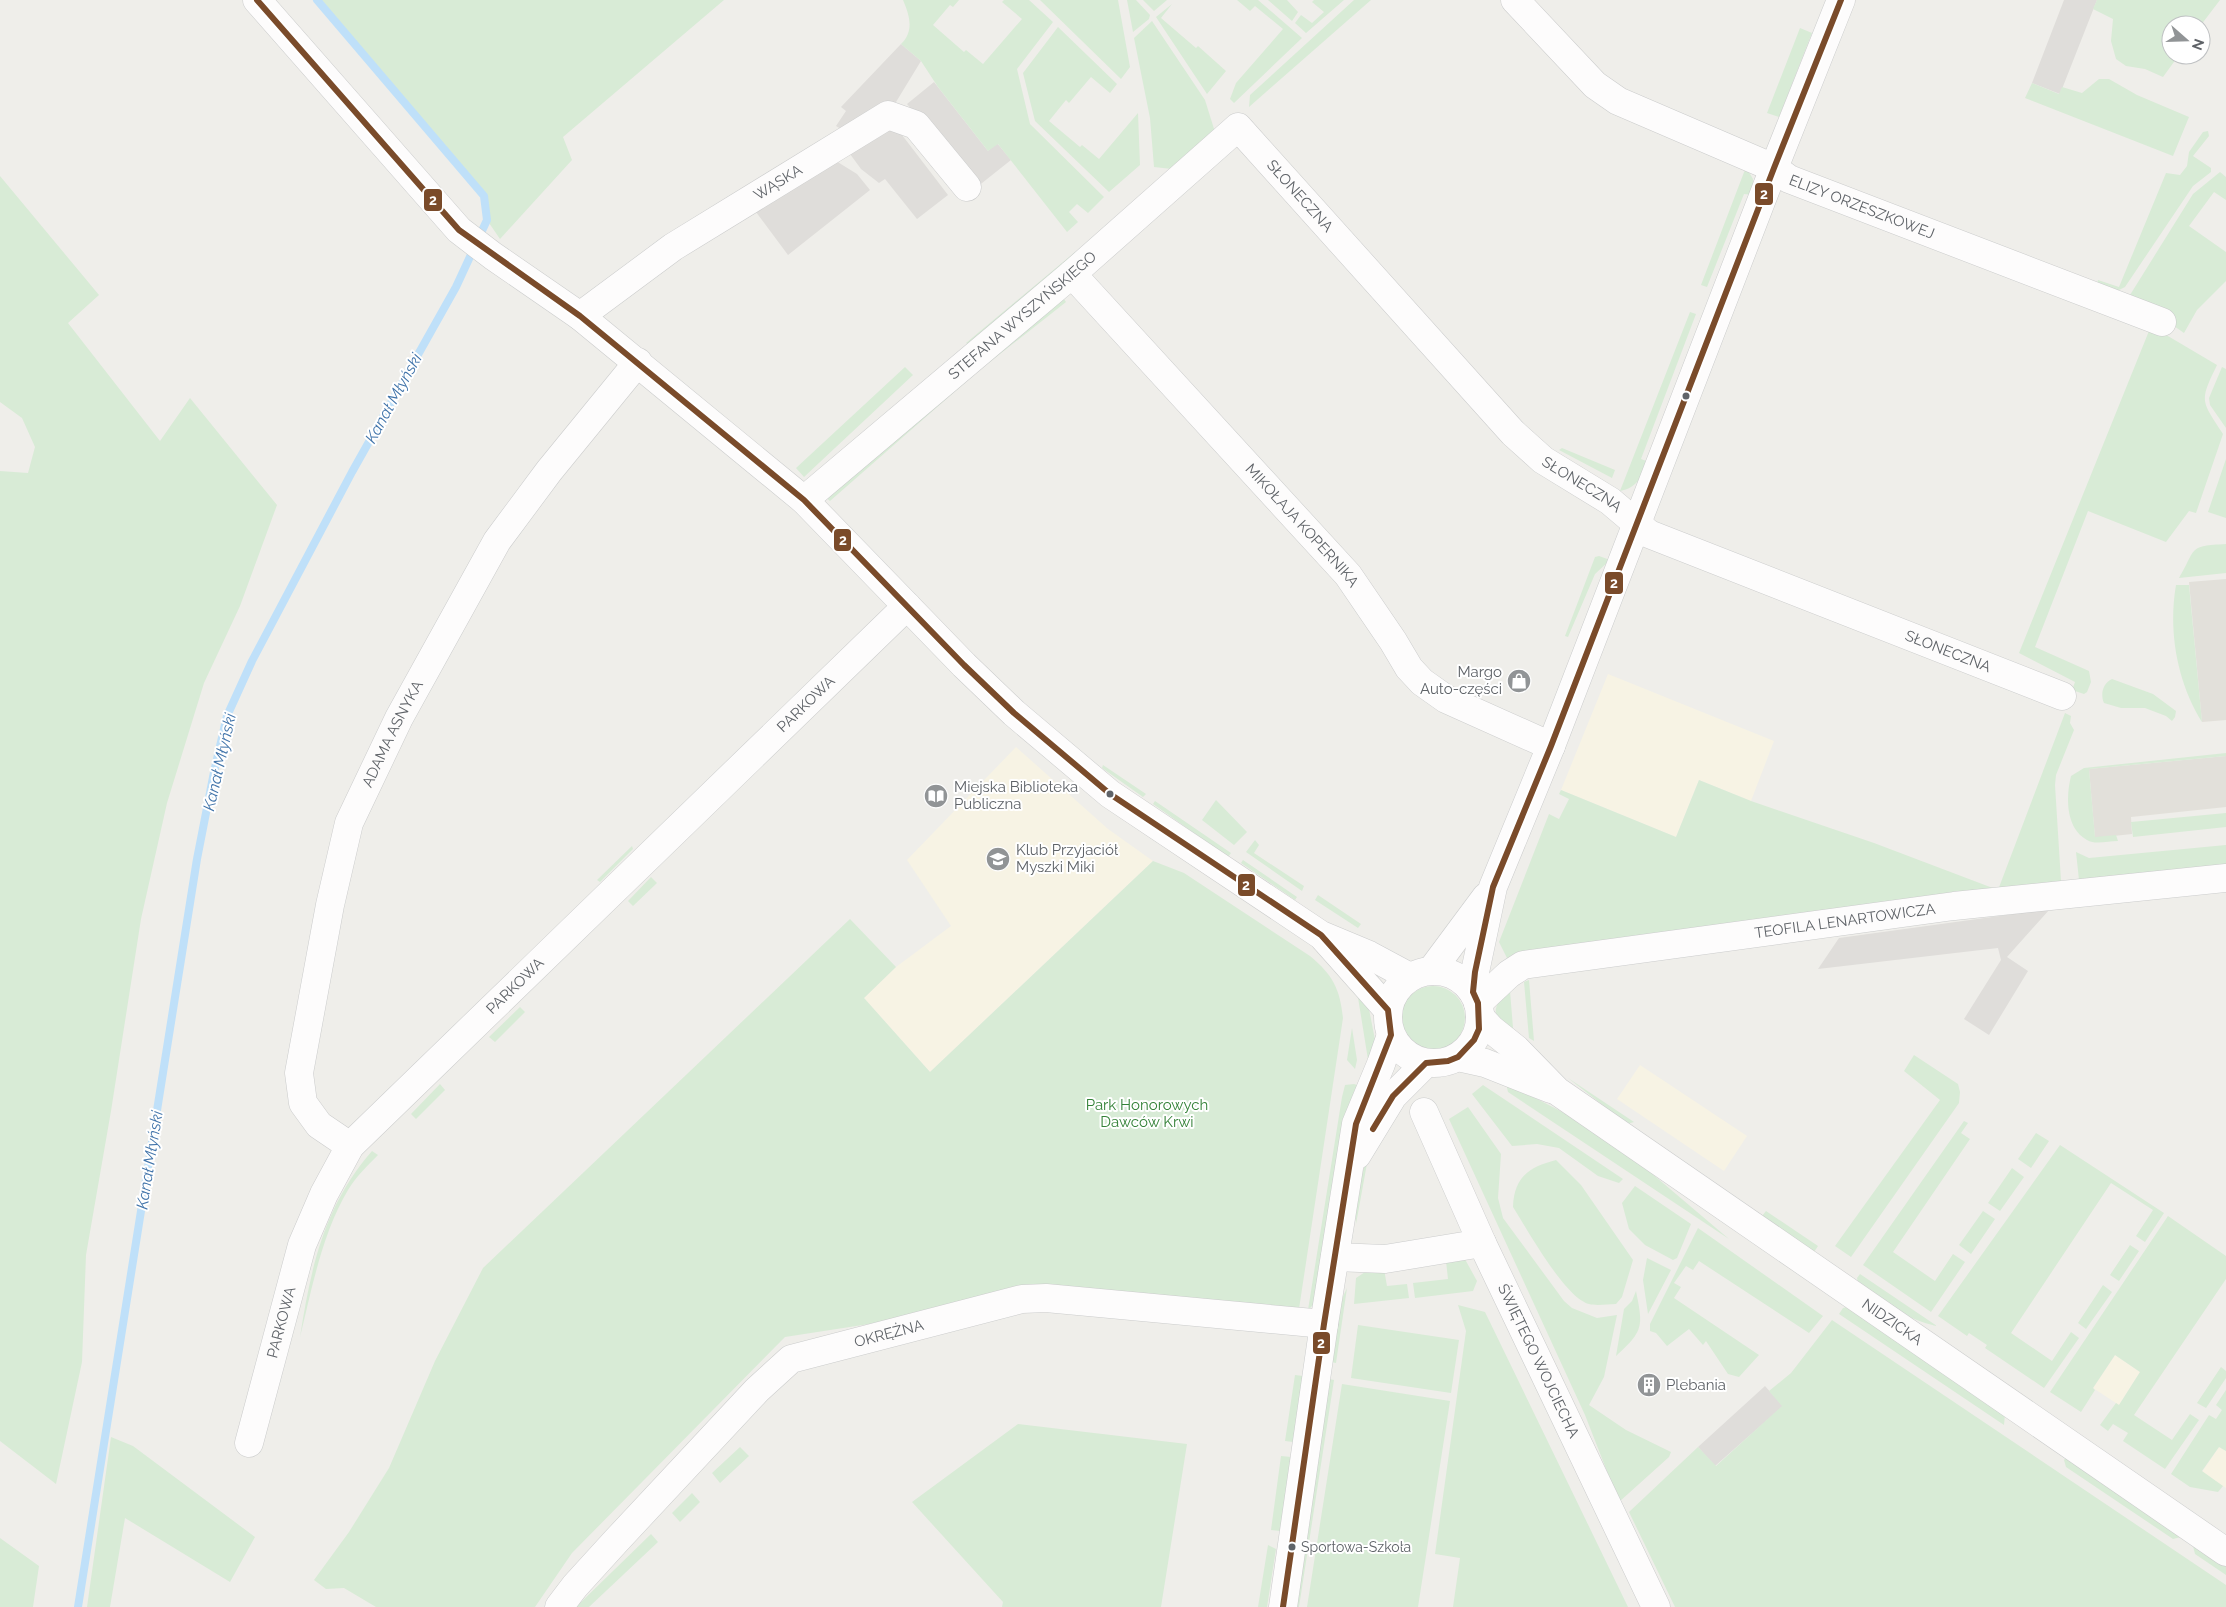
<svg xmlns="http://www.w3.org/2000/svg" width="2226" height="1607" font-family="Raleway,sans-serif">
<rect width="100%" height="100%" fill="#efeeea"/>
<path fill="#f7f3e4" d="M1608,674L1774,741L1751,801L1699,780L1676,837L1561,790Z
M1016,747L1108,829L1153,861L930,1072L864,998L896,967L951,926L907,860Z
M1640,1065L1747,1136L1724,1171L1617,1099Z
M2115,1355L2140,1372L2119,1405L2093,1388Z
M2219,1447L2226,1451V1488L2202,1472Z"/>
<path fill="#dfddda" d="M2064,0H2097L2060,94L2032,83Z
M901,44L921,61L896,102L846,132L836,126L846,111L841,107Z
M934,82L988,151L997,143L1011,160L977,187L907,104Z
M889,118L948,195L917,219L885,179L879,183L861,169L850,154Z
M836,161L857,174L870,190L788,255L753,208Z
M2050,909L2007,957L2028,971L1989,1035L1964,1019L2001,960L1998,948L1818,969L1839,938Z
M1765,1386L1783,1406L1715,1466L1698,1447Z"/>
<path fill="#e2e0da" d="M2226,579V720L2202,722L2189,582Z
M2226,756V807L2131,817L2132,834L2095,838L2089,769Z"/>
<path fill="#d8ebd6" d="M317,0H724L563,137L572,160L500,239L487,220L484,196Z
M903,0H959L953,7L950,5L933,25L964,52L966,50L983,64L1022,19L1002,2L1004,0H1029L1053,22L1017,69L1030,124L1104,197L1088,213L1077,204L1069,212L1078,222L1067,232L998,144L988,151L938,87L921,61L901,44C915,31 909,14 903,0Z
M1040,0H1118L1130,67L1121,79Z
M1127,0H1136L1150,15L1149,19L1133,32Z
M1143,0H1167L1154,11Z
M1237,0H1258L1302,38L1234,103L1230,99L1236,83L1283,29L1255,6L1250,11Z
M1268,0H1287L1298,12L1292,21Z
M1314,0H1344L1306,33L1295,23L1301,15L1312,23L1324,12L1312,2Z
M1354,0H1371L1249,107L1250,95Z
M2097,0H2220L2201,25H2171V55H2179L2163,77L2145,69L2126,66L2116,59L2111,41L2113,19L2093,9Z
M1172,4L1161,18L1196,48L1198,46L1226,71L1207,94L1156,17Z
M1152,21L1205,100L1215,132L1172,169L1154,167L1150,118L1134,38Z
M1058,27L1117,84L1110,93L1091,77L1069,103L1066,100L1049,121L1080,147L1082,145L1099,159L1138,113L1140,165L1109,192L1035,121L1023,73Z
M1800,28L1812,33L1779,117L1767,113Z
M2099,79H2109L2137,95L2189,117L2173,156L2025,98L2032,83L2059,94L2062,87L2082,93Z
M2208,131L2209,136L2193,156L2211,168V172L2193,186L2125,287L2117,291L2097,284L2098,280L2119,287L2166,173L2180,175L2187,166L2189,152L2203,132Z
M1746,167L1753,179V195L1744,194L1707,287L1701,285Z
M2220,172L2226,177V200L2214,192L2189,226L2226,252V281L2197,310L2184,333L2130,295L2193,194Z
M0,176L99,295L68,323L160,441L190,398L277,505L240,606L204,683L167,803L141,919L111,1111L86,1255L82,1362L56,1484L0,1441V471L28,473L35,447L22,418L0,402Z
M1075,252V258L970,345L966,343Z
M1062,296L1066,302L986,365L982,359Z
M1690,312L1696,314L1641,459L1649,462C1642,476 1637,488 1620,491Z
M2151,326L2217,365C2199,402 2201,400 2223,434L2196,513L2189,511L2166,542L2088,511L2035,647L2089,671L2091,682L2087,692L2084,694L2072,690L2075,682L2019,653Z
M905,367L913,375L804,477L796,468Z
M2222,367L2226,369V428L2210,405L2209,398Z
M972,368L976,373L830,501L824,496Z
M1562,448L1615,470L1612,478L1559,450Z
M2226,459V518L2208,512Z
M2226,544V573L2179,578C2197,548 2187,546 2226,544Z
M1599,556L1610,560L1595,574L1568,637L1565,636L1595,557Z
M2176,585H2189L2202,722C2177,682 2168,631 2176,585Z
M2112,679L2153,694L2176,711L2175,717L2172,721L2166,716L2145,708H2121L2104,703C2100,694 2103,683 2112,679Z
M2065,713L2071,716L2070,723L2074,730L2056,775L2055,785L2061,881L1509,962L1499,942L1549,814L1559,819L1569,799L1559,794L1561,790L1676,837L1699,780L1751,801L1874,843L1998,890Z
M2226,753V756L2089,769L2095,837L2116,835L2118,841C2108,841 2095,845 2087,840C2065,828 2066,796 2071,776L2084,768Z
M1103,765L1146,794L1143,797L1102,768Z
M1216,800L1247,832L1234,845L1202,820Z
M1155,801L1231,853L1228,857L1153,804Z
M2226,813V827L2133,837L2131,822Z
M1255,840L1259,845L1254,853L1304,886L1302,891L1246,852Z
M2226,845V867L2079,880L2076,852L2089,858Z
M632,846L633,849L600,882L597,880Z
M1243,860L1297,897L1295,900L1241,863Z
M1153,861L1184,873L1310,956C1333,975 1340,989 1343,1018L1299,1309L1040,1285L882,1322L785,1337L572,1553L535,1607H376L344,1588L326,1589L314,1580L349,1532L389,1468L435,1361L483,1268L850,919L896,967L864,998L930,1072Z
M651,877L657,883L633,906L628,901Z
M1318,895L1361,924L1358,928L1315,900Z
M1529,980L1534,1041L1529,1038L1524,982Z
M1356,985L1368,1004L1377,1050L1370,1072Z
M1401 1018a32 32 0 1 1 64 0a32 32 0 1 1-64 0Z
M1510,991L1514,1040C1497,1021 1485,1010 1510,991Z
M520,1007L525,1012L495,1042L489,1037Z
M1352,1028L1357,1060L1355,1069L1347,1060Z
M1914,1055L1958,1084L1960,1092L1959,1103L1851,1257L1835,1246L1940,1100L1904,1071Z
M1568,1078L1634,1122L1627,1124Z
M1506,1083L1576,1119L1650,1172L1729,1239L1508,1092Z
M440,1084L445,1090L416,1119L411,1114Z
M1354,1084L1360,1086L1313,1305L1308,1310L1342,1097L1345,1085Z
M1483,1085L1623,1179L1619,1183L1598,1176L1559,1148L1537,1144L1512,1146L1472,1094Z
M1468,1107L1501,1154L1498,1198L1503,1218L1564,1301L1572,1308L1597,1318L1617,1315L1604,1377L1589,1405L1626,1430L1671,1452L1669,1457L1619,1502L1585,1415L1449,1119Z
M1964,1121L1968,1123L1961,1133L1970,1139L1893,1252L1935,1281L1953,1254L1965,1262L1931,1312L1863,1265Z
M2036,1133L2049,1141L2031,1168L2018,1159Z
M2060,1145L2164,1213L2145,1242L2136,1236L2153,1210L2111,1183L2011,1333L2052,1361L2071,1332L2079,1338L2044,1388L1985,1348L1987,1345L1969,1333L1967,1336L1938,1316Z
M372,1151L378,1155C367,1166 356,1177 348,1190C322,1234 312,1288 300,1337C311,1267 324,1206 372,1151Z
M1368,1158L1356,1224C1354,1203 1359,1177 1368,1158Z
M1556,1160L1581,1185L1633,1260L1622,1297L1616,1304C1608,1304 1597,1306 1589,1304C1565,1298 1527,1229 1513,1207C1514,1177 1529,1167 1556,1160Z
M2012,1168L2024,1177L2000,1211L1988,1203Z
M1635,1186L1691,1224L1677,1258L1673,1260L1645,1245L1629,1229L1622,1203Z
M1766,1211L1818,1246L1814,1252L1762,1216Z
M1983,1211L1995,1219L1971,1254L1959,1245Z
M2168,1216L2226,1256V1279L2134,1415L2172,1440L2190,1414L2199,1420L2165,1469L2123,1441L2128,1433L2113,1424L2108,1431L2100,1425L2116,1403L2119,1405L2140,1372L2115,1355L2093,1388L2095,1390L2081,1412L2050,1392Z
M1698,1228L1823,1316L1809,1333L1699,1261L1693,1270L1686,1266L1674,1283L1681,1287L1674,1298L1759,1355L1739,1377L1728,1374L1706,1341L1703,1345L1689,1329L1667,1346L1656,1333L1650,1331V1324Z
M2130,1245L2139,1251L2119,1281L2110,1275Z
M1461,1252L1477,1281L1473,1291L1415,1298L1413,1283L1448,1279L1446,1261Z
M1647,1258L1671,1270L1648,1314L1643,1280Z
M1384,1269L1387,1286L1407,1284L1409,1298L1354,1304L1356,1278L1365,1272Z
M1860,1274L1937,1326C1907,1320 1884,1303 1859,1286L1857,1278Z
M2103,1285L2112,1292L2086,1329L2078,1323Z
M1347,1288L1336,1363L1331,1362L1341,1301Z
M1636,1291C1643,1326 1644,1331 1616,1356L1624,1309L1632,1301Z
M1458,1305L1485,1312L1628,1607H1453L1460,1558L1435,1554L1466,1331Z
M1847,1307L2005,1414L2004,1425L1839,1314L1843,1308Z
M1832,1320L2226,1585V1607H1675L1629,1512L1698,1447L1716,1466L1782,1406L1769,1391L1791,1373Z
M1358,1325L1459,1340L1451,1393L1351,1378Z
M2221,1367L2226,1371V1378L2206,1408L2197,1403Z
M1295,1375L1303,1376L1293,1442L1285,1441Z
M1329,1379L1334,1380L1299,1607H1294Z
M1342,1384L1450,1401L1418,1607H1307Z
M2226,1390V1451L2219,1447L2202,1471L2223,1486L2218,1492L2190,1487L2171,1474L2209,1415L2216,1419L2222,1410L2216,1405Z
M1018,1424L1187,1444L1161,1607H1002L1003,1602L912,1502Z
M111,1437L133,1446L255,1537L230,1582L125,1518L110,1607H87Z
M740,1447L749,1456L720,1483L712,1473Z
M2068,1455L2181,1537L2173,1539L2066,1467L2064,1460Z
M1281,1456L1291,1457L1280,1531L1271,1530Z
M692,1493L700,1502L680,1522L672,1513Z
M651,1534L658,1542L589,1607H576Z
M0,1538L39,1566L33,1607H0Z
M2195,1542L2226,1563V1575L2195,1554L2193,1546Z
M1268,1545L1276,1549L1267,1607H1258Z"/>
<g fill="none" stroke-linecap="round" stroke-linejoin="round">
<path stroke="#bfe0f9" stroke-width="8" d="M78,1607L197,859L214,772L227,716L252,661L352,472L456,287L487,220L484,196L317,0"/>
<g stroke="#cbcccc" stroke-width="29">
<g id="minor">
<path d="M257,0L459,230L493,256L580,316L804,500L964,665L1014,713L1110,794L1321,935L1369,955L1410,977"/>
<path id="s1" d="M1515,0L1595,85L1618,101L1774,168L1789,179L2162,322"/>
<path id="s2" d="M1072,274L1348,575L1393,641L1409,668L1422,682L1446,699L1551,746"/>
<path id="s3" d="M580,316L673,247L888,115L916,125L967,187"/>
<path id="s4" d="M804,500L1072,274L1238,127L1513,433L1543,460L1610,501L1649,534L2062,696"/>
<path d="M1324,938L1388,1010"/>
<circle cx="1434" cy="1017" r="46"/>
<path d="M1431,971L1486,897"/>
<path d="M1473,992L1475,972L1493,887L1551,746L1774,168L1841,0"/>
<path id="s5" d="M1478,1003L1509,974L1523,965L1954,906L2226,878"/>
<path id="s6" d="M1480,1017L1491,1029L1516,1049L1557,1091L2226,1552"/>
<path d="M1458,1057L1485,1063L1551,1089"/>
<path id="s7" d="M1424,1112L1482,1243L1656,1607"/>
<path id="s8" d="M350,1146L319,1125L303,1103L299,1073L330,905L349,823L399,718L497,541L549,471L638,362"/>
<path d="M1357,1155L1393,1096L1426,1063"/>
<path d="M1335,1257L1385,1259L1482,1243"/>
<path id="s9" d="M249,1443L302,1245L324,1194L350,1146L907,606"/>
<path id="s10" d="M559,1607L575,1586L616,1541L757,1390L791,1359L1022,1299L1046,1298L1324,1324"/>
<path d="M1283,1607L1324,1324L1356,1124L1381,1064L1391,1035"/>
</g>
</g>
<use href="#minor" stroke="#fdfcfc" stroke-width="28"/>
<g stroke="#fff" stroke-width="10">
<path id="bus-1" d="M257,0L459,230L580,316L804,500L964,665L1014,713L1110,794L1321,935L1388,1010L1391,1035L1356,1124L1324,1324L1283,1607
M1373,1129L1393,1096L1426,1063L1448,1061L1458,1057L1474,1040L1479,1029L1478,1003L1473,992L1475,972L1493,887L1551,746L1774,168L1841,0"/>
</g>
<use href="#bus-1" stroke="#7a4b2a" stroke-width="6"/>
</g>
<defs>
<g id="shop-disc" transform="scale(1.25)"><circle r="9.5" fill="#919496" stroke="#fff"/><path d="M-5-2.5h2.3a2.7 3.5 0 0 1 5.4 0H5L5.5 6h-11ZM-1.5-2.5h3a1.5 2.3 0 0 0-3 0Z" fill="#fff"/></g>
<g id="library-disc" transform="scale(1.25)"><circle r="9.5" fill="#919496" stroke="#fff"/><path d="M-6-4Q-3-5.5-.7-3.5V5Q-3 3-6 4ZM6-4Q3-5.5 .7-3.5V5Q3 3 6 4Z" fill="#fff"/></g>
<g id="school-disc" transform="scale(1.25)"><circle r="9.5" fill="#919496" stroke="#fff"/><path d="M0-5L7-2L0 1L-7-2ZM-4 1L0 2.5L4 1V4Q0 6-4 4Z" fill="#fff"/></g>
<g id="building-disc" transform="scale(1.25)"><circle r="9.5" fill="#919496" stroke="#fff"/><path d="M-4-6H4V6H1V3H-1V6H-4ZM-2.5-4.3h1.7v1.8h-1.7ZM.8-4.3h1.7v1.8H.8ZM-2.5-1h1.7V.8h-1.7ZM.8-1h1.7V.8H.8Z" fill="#fff"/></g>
</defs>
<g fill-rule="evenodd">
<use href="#shop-disc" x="1519" y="681"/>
<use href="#library-disc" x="936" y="796"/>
<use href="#school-disc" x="998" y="859"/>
<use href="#building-disc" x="1649" y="1385"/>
</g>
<g fill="#5f6368" stroke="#fff" stroke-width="2">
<circle cx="1686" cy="396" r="4.5"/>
<circle cx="1110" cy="794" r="4.5"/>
<circle cx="1292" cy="1547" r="4.5"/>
</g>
<g text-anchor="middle" stroke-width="4" stroke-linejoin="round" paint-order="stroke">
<g font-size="14" fill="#5f6368" stroke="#fff" text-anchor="start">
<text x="1301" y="1552">Sportowa-Szkoła</text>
</g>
<g font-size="15" fill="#5f6368" stroke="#fff">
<text dy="5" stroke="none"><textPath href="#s3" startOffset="239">WĄSKA</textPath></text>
<text dy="5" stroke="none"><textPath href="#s4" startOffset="665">SŁONECZNA</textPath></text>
<text dy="5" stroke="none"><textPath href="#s1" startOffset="411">ELIZY ORZESZKOWEJ</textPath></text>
<text dy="5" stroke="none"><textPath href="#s4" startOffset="286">STEFANA WYSZYŃSKIEGO</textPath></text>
<text dy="5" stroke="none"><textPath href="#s4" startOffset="1070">SŁONECZNA</textPath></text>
<text dy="5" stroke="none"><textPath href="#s2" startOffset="341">MIKOŁAJA KOPERNIKA</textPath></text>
<text dy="5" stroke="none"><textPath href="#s4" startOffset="1475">SŁONECZNA</textPath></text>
<text dy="5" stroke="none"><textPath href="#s9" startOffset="950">PARKOWA</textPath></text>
<text dy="5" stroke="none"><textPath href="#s8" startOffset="449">ADAMA ASNYKA</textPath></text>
<text dy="5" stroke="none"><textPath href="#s5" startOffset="384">TEOFILA LENARTOWICZA</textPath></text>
<text dy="5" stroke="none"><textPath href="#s9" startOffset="545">PARKOWA</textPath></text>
<text dy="5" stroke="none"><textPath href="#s9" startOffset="125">PARKOWA</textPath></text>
<text dy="5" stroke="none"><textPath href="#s6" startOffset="514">NIDZICKA</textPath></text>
<text dy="5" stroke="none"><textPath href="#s10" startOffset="441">OKRĘŻNA</textPath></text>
<text dy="5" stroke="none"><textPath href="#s7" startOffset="274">ŚWIĘTEGO WOJCIECHA</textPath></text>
</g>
<g font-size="15" fill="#5f6368" stroke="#fff" text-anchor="start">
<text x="1502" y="677" text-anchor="end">Margo<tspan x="1502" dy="17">Auto-części</tspan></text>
<text x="954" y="792">Miejska Biblioteka<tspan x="954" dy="17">Publiczna</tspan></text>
<text x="1016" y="855">Klub Przyjaciół<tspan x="1016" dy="17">Myszki Miki</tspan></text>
<text x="1666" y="1390">Plebania</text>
</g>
<g font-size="15" fill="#348238" stroke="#fff">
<text x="1147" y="1110">Park Honorowych<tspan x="1147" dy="17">Dawców Krwi</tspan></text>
</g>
<g font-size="16" font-style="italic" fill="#4174aa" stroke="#fff">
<text transform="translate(393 398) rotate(-61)" y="6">Kanał Młyński</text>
<text transform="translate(219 762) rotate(-77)" y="6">Kanał Młyński</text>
<text transform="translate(149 1160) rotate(-81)" y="6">Kanał Młyński</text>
</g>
</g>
<g stroke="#fff" stroke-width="2">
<rect x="1754" y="182" width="20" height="24" rx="5" fill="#7a4b2a"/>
<rect x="423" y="188" width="20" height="24" rx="5" fill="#7a4b2a"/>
<rect x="833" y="528" width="19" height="24" rx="5" fill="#7a4b2a"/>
<rect x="1604" y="571" width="20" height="24" rx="5" fill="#7a4b2a"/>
<rect x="1237" y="873" width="19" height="24" rx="5" fill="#7a4b2a"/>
<rect x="1312" y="1331" width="19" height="24" rx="5" fill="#7a4b2a"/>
</g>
<g font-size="14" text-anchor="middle" font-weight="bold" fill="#fff">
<text x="1764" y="199">2</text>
<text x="433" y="205">2</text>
<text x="843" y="545">2</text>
<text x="1614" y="588">2</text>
<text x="1246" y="890">2</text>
<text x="1321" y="1348">2</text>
</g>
<g transform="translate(2186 40) rotate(110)"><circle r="24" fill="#ffffff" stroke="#bfc1c3"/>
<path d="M0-4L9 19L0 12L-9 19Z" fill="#919496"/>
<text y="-8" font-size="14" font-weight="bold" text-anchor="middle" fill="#5f6368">N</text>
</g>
</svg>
